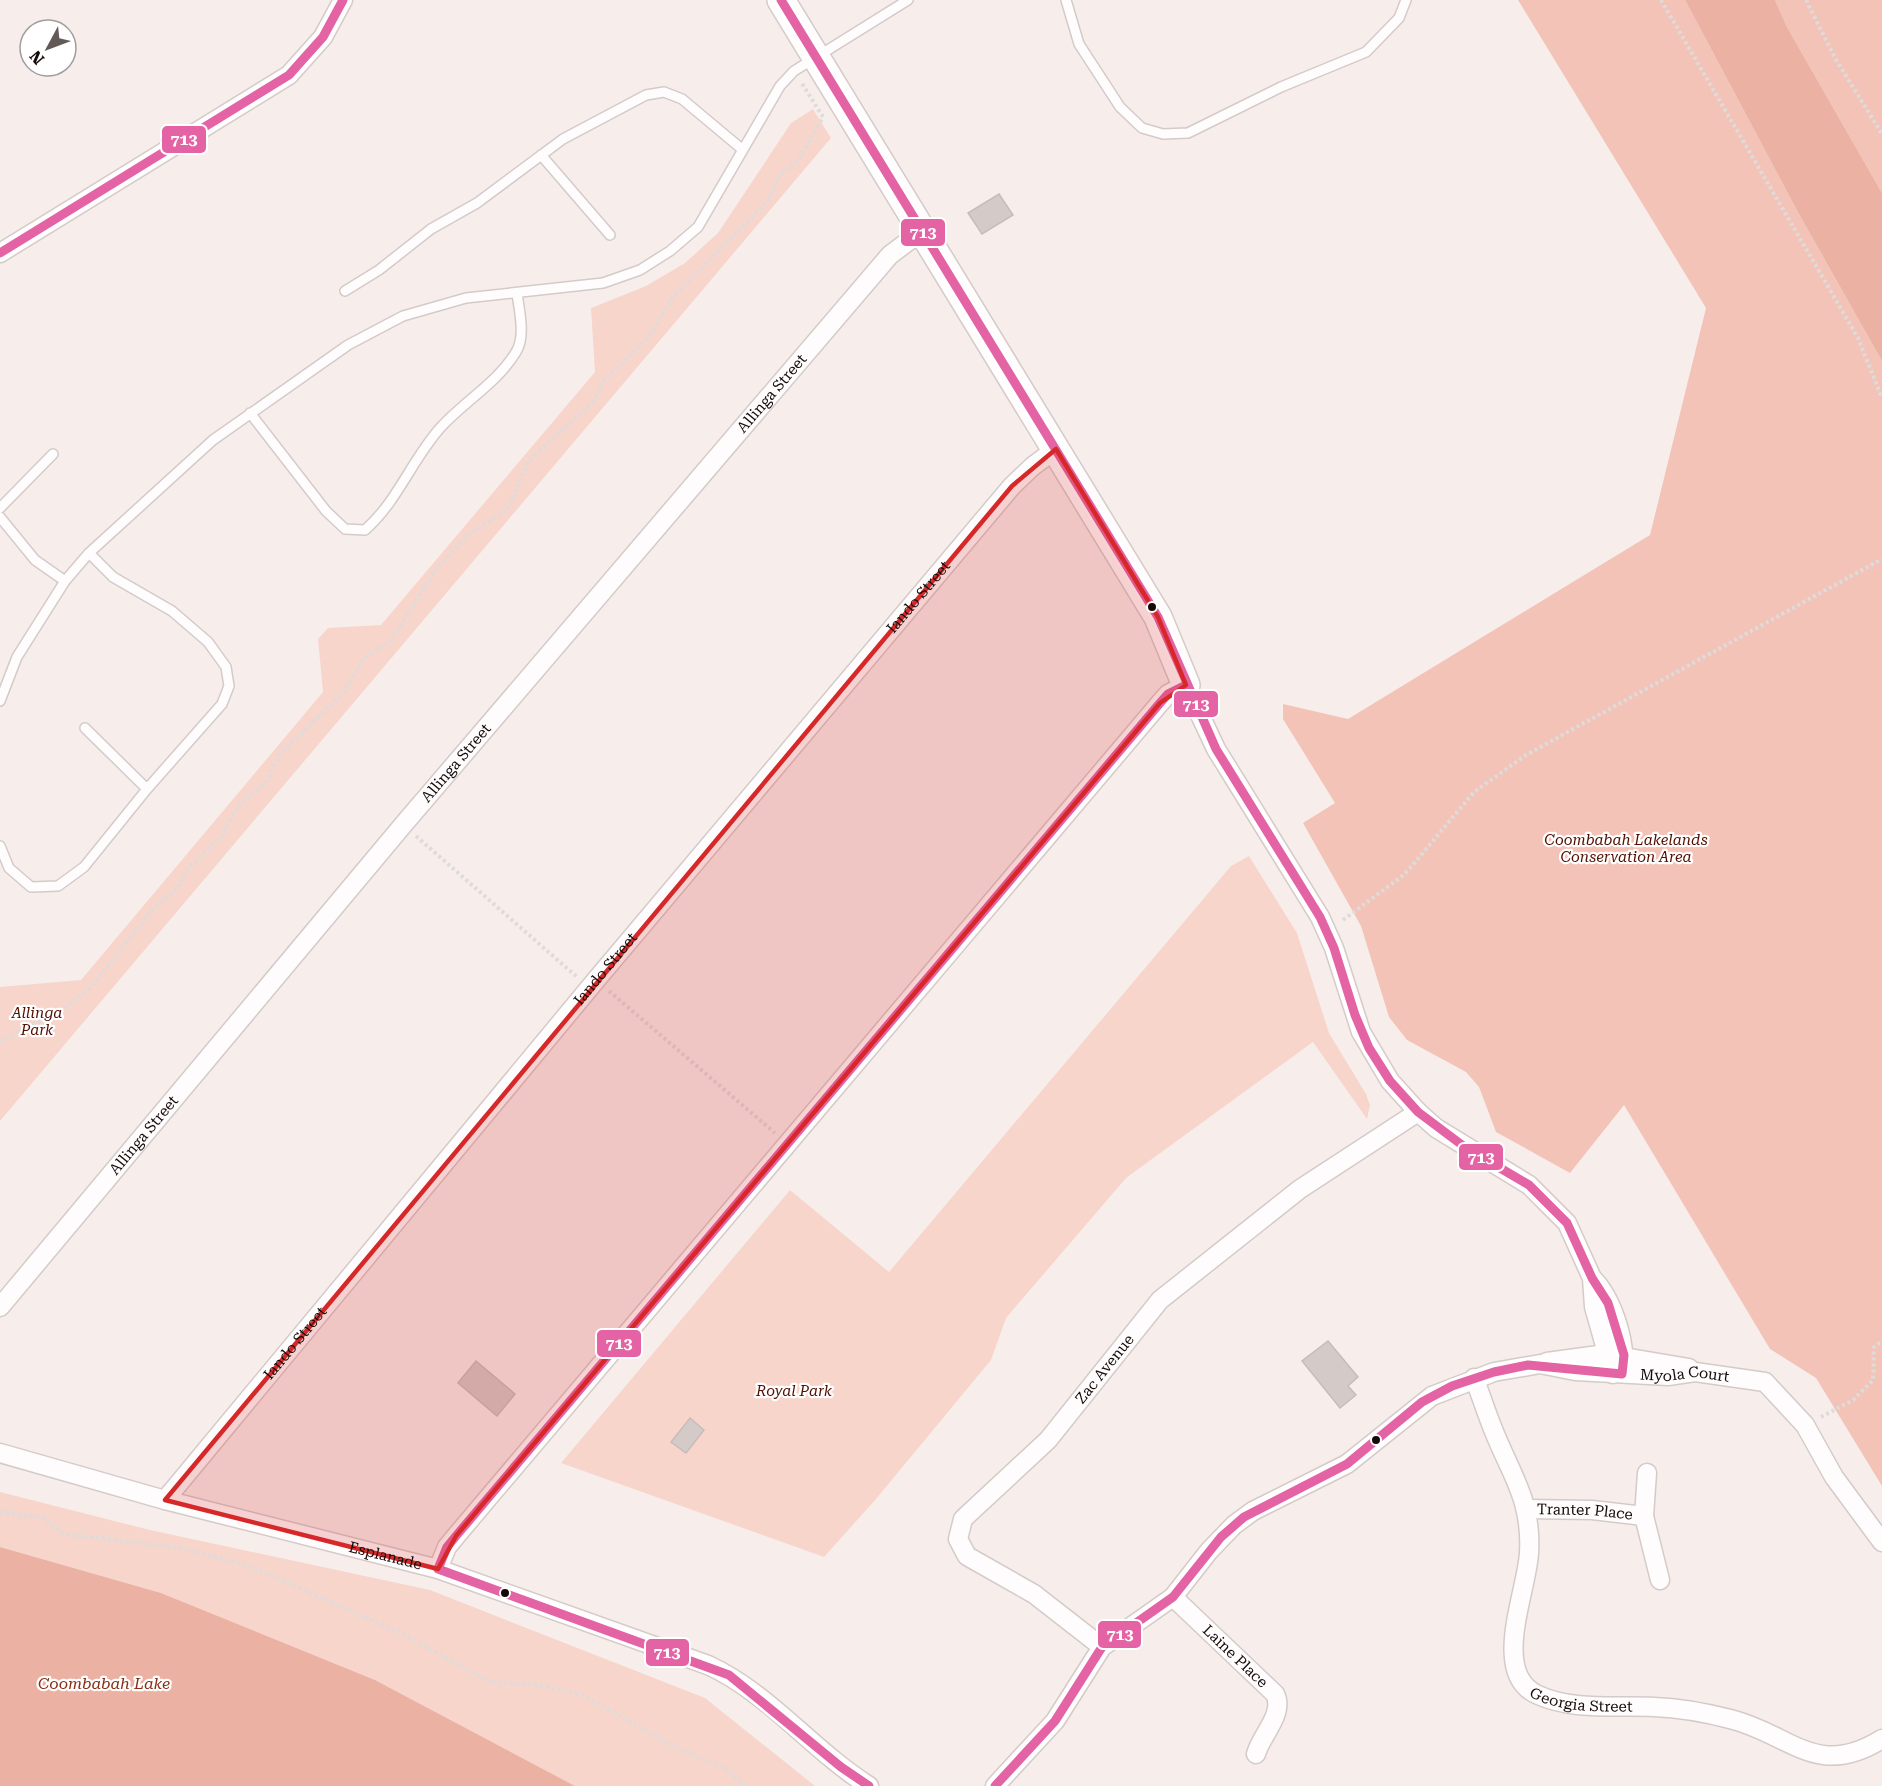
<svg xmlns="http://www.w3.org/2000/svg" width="1882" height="1786" font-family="'Roboto Serif',serif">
<rect width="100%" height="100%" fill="#f7eeec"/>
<path fill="#f8d5cb" d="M813,109L831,138L0,1121V987L81,980L323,692L318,639L328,628L381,625L595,372L591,308L646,286L685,263L718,233L791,123Z
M1249,856L1297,933L1329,1033L1366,1094L1370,1105L1367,1119L1313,1042L1126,1178L1006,1318L991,1360L876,1499L824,1557L561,1463L790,1190L889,1272L1231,866Z
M0,1492L150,1530L430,1590L705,1698L815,1786H575L375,1680L161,1593L0,1547Z"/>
<path fill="#f3c3b7" d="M1518,0H1685L1800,216L1882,361V1486L1816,1378L1770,1349L1624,1105L1570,1173L1496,1132L1479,1087L1466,1072L1407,1040L1389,1017L1361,926L1303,823L1335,803L1283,719V704L1348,719L1650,535L1706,308Z
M1775,0H1882V193L1787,27Z"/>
<path fill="#ebb1a2" d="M1685,0H1775L1787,27L1882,193V361L1800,216Z
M0,1547L161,1593L375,1680L575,1786H0Z"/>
<path fill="#d4cbc9" stroke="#c6bcba" stroke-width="1.5" d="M999,194L1013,215L982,234L968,213Z
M1328,1341L1358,1377L1348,1386L1356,1395L1340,1408L1302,1361Z
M476,1361L515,1394L497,1416L458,1383Z
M690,1418L704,1430L686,1453L671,1442Z"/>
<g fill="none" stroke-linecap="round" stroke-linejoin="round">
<g stroke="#d4cbc9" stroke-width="12">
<path id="lane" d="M1066,0L1079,44L1120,107L1142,128L1163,134L1188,133L1281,87L1366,52L1399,18L1406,0
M541,155L610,235
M345,291L379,270L431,229L477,203L563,139L646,95L664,92L682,99L743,150
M250,413L326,511L345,529L365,530C398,501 412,459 441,427C465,401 498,382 516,352C526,336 519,310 517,293
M0,508L53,454
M0,517L35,560L65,581
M0,701L17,657L65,581L89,553L213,440L348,345L403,316L466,298L603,283L640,270L670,251L698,227L780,86L794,71L908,0
M85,728L147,789
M0,846L9,868L31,887L58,886L84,867L147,789L222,704L229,686L226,667L208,642L172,611L113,577L89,553"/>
</g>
<g stroke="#d4cbc9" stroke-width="21">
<g id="street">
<path d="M0,253L289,75L323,37L343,0"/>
<path d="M1592,1278C1611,1296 1625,1338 1623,1364"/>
<path id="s1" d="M0,1307L403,825L890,255L922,231"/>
<path d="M1547,1362L1606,1354L1689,1368"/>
<path id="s2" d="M1474,1378C1481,1395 1486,1412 1493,1429C1511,1475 1532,1499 1529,1553C1527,1592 1490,1674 1538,1695C1573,1711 1617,1705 1654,1707C1679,1708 1707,1713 1730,1719C1791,1734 1816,1780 1882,1739"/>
<path id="s3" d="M0,1453L165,1500L438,1569L708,1665C769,1693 812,1750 869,1786"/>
<path d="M1647,1473L1644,1516L1660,1580"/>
<path id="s4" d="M165,1500L596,980L1012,486L1033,466L1056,449"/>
<path id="s5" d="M1527,1509L1592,1510L1644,1516"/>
<path d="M438,1569L447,1547L456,1536L1160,703L1168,694L1186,685L1216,749L1320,917L1334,948L1361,1032L1390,1081L1418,1112L1436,1128L1529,1185L1567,1223L1592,1278L1594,1307L1613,1374"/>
<path id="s6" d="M1173,1597L1275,1694C1285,1714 1261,1735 1256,1754"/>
<path id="s7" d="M1102,1647L1034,1594L967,1556L958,1539L963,1519L1048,1440L1160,1300L1300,1189L1418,1112"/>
<path id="s8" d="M995,1786L1055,1721L1102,1647L1173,1597L1209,1551L1234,1525L1253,1511L1347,1464L1432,1396L1494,1372L1540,1364L1575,1371L1668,1376L1695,1372L1765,1382L1805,1425L1834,1477L1882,1542"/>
</g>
</g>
<g stroke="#d4cbc9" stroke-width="30">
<path id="secondary" d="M781,0L1158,617L1186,685"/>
</g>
<path stroke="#dedbda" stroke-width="4" stroke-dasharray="3 3" stroke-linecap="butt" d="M1661,0L1858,338L1882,398
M1806,0L1835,58L1882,134
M416,836L577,977
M1343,920L1405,874L1474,792L1526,755L1882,559
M609,991L775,1133
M0,1041L59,1012L90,988L155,907L178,888L187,869L221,837L240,803L265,784L280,754L345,691L364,658L391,641L438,566L470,534L507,510L529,461L594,401L604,380L647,339L674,296L768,201L780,175L798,161L823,117L801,82
M1821,1417L1853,1400L1873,1380L1874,1347L1882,1341
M0,1512L43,1518L64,1534L180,1548L252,1567L403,1634L490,1682L534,1684L582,1695L679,1749L726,1769L746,1786"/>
<use href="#lane" stroke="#fefcfc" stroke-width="9"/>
<use href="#street" stroke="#fefcfc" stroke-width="18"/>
<use href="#secondary" stroke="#fefcfc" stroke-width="27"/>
<g stroke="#fff" stroke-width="14">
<path id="bus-1" d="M781,0L1158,617L1216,749L1320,917L1334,948L1355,1015L1369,1048L1390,1081L1418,1112L1466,1148L1529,1185L1567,1223L1592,1278L1608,1303L1624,1355L1622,1374
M0,253L289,75L323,37L343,0
M438,1569L447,1547L456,1536L1160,703L1168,694L1186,685
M438,1569L729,1675L841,1767L869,1786
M995,1786L1055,1721L1102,1647L1173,1597L1221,1537L1244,1517L1347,1464L1422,1402L1452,1386L1494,1372L1528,1365L1622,1374"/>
</g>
<use href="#bus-1" stroke="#e463a4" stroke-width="9"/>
</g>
<path fill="#d62828" fill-opacity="0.2" stroke="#d62828" stroke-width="4.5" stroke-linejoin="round" d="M1056,449L1158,617L1186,685L1160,703L456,1536L438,1569L165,1500L1012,486Z"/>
<g fill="#140b09" stroke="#fff" stroke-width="2">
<circle cx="1152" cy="607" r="5"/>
<circle cx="1376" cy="1440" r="5"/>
<circle cx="505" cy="1593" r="5"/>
</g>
<g text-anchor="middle" stroke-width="4.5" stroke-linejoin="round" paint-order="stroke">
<g font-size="15" fill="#140b09" stroke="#fff">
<text dy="5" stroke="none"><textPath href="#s1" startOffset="1196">Allinga Street</textPath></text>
<text dy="5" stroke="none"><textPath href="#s4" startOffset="1176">Iando Street</textPath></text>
<text dy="5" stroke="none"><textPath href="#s1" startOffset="710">Allinga Street</textPath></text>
<text dy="5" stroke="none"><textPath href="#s4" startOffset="690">Iando Street</textPath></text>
<text dy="5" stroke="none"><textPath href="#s1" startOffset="224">Allinga Street</textPath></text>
<text dy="5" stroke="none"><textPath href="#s4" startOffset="204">Iando Street</textPath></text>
<text dy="5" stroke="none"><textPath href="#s7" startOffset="410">Zac Avenue</textPath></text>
<text dy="5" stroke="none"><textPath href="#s8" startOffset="854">Myola Court</textPath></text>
<text dy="5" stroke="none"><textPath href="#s5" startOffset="58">Tranter Place</textPath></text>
<text dy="5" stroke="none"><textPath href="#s3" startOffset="399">Esplanade</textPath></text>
<text dy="5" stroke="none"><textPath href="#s6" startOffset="86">Laine Place</textPath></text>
<text dy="5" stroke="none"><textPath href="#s2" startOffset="382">Georgia Street</textPath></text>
</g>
<g font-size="15" font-style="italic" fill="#540e00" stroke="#fff">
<text x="1626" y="845">Coombabah Lakelands<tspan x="1626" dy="17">Conservation Area</tspan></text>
<text x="37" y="1018">Allinga<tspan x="37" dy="17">Park</tspan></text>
<text x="794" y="1396">Royal Park</text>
</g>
<g font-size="16" font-style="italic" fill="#892d14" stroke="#fff">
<text x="104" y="1689">Coombabah Lake</text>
</g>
</g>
<g stroke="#fff" stroke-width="2">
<rect x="161" y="125" width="46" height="29" rx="6" fill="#e463a4"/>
<rect x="900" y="218" width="46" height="29" rx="6" fill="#e463a4"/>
<rect x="1173" y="690" width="46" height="28" rx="6" fill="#e463a4"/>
<rect x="1458" y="1143" width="46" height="28" rx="6" fill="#e463a4"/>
<rect x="596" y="1329" width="46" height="29" rx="6" fill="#e463a4"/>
<rect x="1097" y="1620" width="45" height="29" rx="6" fill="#e463a4"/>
<rect x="645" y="1638" width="45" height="29" rx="6" fill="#e463a4"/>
</g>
<g font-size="16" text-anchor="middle" font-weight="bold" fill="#fff">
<text x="184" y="145">713</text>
<text x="923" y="238">713</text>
<text x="1196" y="710">713</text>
<text x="1481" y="1163">713</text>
<text x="619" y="1349">713</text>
<text x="1120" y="1640">713</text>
<text x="667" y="1658">713</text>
</g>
<g transform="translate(48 48) rotate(229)"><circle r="28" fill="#ffffff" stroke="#a19d9d" stroke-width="1.5"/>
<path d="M0-4.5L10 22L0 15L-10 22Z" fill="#635a58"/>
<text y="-9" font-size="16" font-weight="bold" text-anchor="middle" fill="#140b09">N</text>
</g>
</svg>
